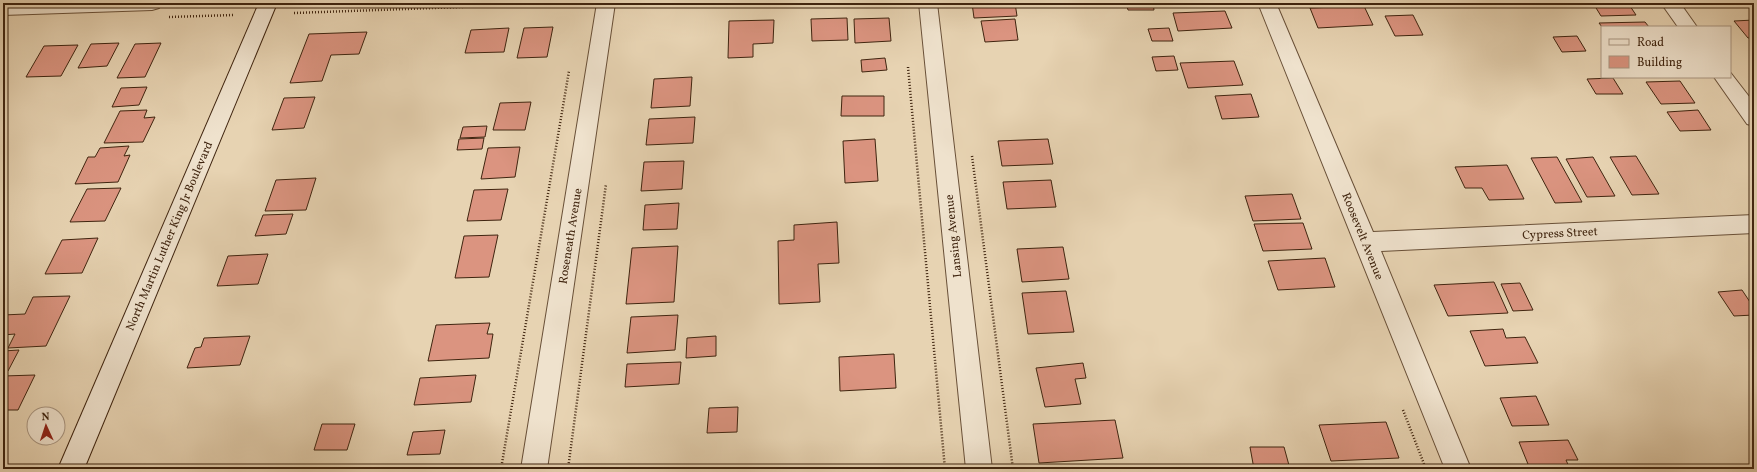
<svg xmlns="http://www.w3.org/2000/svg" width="1757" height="472" font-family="Vollkorn,serif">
<rect width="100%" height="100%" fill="#e7d3b2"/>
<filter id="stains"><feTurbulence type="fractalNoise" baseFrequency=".005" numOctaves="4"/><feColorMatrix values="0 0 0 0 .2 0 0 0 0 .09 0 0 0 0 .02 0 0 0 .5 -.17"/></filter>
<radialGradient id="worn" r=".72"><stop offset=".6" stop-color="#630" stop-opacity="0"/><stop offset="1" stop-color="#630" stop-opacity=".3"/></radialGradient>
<path fill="#db9480" stroke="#3f240f" d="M972,3H1015L1017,16L974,18Z
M1126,3H1153L1154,10H1128Z
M1593,3H1628L1636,15L1601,16Z
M1364,6L1373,25L1318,28L1310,8Z
M1225,11L1232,28L1178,31L1173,13Z
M1413,15L1423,35L1395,36L1385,16Z
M847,18L848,40L812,41L811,19Z
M889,18L891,41L855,43L854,19Z
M1015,19L1018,40L985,42L981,21Z
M774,20L773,43L753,44V57L728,58L729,21Z
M1754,20V38H1748L1734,21Z
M1645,22L1649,27H1602L1599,23Z
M553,27L547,57L517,58L524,28Z
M509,28L504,52L465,53L471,30Z
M1169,28L1173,41H1152L1148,29Z
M367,32L359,54L331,55L322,81L290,83L309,34Z
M1577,36L1586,51L1562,52L1553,37Z
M119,43L107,66L78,68L91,44Z
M161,43L145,77L117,78L135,44Z
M78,45L61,76L26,77L44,46Z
M1174,56L1178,70L1156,71L1152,57Z
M885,58L887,70L862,72L861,60Z
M1234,61L1243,85L1188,88L1180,63Z
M692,77L690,106L651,108L654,79Z
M1613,78L1623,94H1596L1587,79Z
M1680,81L1695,103L1661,104L1646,82Z
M147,87L139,105L112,107L121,88Z
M1251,94L1259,117L1222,119L1215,96Z
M842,96H884V116H841Z
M315,97L304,128L272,130L284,98Z
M531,102L525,130H493L500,103Z
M147,110L144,118L155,117L143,142L104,143L120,111Z
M1698,110L1711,130L1680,131L1667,112Z
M695,117L693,143L646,145L649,119Z
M487,126L485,137L460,138L463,127Z
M484,138L482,149L457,150L459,139Z
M875,139L878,181L845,183L843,141Z
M1048,139L1053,164L1002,166L998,141Z
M129,146L124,156L130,155L118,182L75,184L88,157H95L100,148Z
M520,147L515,177L481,179L488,148Z
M1636,156L1659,194L1632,195L1610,157Z
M1557,157L1582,202L1555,203L1531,158Z
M1593,157L1615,196L1587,197L1566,159Z
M684,161L682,189L641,191L644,162Z
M1507,165L1524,199L1489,200L1482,188H1465L1455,167Z
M316,178L306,210L265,211L276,180Z
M1051,180L1056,207L1007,209L1003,182Z
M121,188L105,221L70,222L87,189Z
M508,189L501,220L467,221L474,190Z
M1292,194L1301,219L1253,221L1245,196Z
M679,203L677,229L643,230L645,205Z
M293,214L286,234L255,236L263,215Z
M837,222L839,263L818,264L820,302L779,304L778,241L794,240V225Z
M1303,223L1312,249L1263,251L1254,224Z
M498,235L489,277L455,278L464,236Z
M98,238L82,273L45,274L62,240Z
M678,246L674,302L626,304L632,248Z
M1063,247L1069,279L1022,282L1017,249Z
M268,254L258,284L217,286L228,256Z
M1325,258L1335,287L1278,290L1268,261Z
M1494,282L1508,313L1448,316L1434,285Z
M1520,283L1533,310L1513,311L1501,284Z
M1742,290L1754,308V315L1734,316L1718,292Z
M1066,291L1074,332L1028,334L1022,293Z
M70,296L46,346L8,348L15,334L3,335V315L25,314L33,297Z
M678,315L675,350L627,353L631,317Z
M490,323L487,334H493L489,358L428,361L436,325Z
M1503,329L1506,338L1525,337L1538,363L1485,366L1470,331Z
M250,336L240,365L187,368L195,348L201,347L204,338Z
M716,336V356L686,358L687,338Z
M19,350L8,371L3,372V351Z
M894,354L896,388L840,391L839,357Z
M681,362L679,384L625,387L627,364Z
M1083,363L1086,378L1075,379L1081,404L1045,407L1036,368Z
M35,375L18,410H3V376Z
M476,375L471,402L414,405L420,378Z
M1536,396L1549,425L1512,426L1500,398Z
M738,407L737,432L707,433L709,408Z
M1115,420L1123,458L1039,463L1033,424Z
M1386,422L1399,458L1331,461L1319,425Z
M322,424H355L347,450H314Z
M445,430L440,454L407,455L413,432Z
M1568,440L1578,460H1566L1570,469H1530L1519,442Z
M1250,447H1284L1290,469H1254Z
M916,467V469H879Z"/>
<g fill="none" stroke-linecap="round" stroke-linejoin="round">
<g stroke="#695038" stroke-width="2">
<path id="street" d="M3,3H161L159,8L152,10L3,15Z
M597,3H615L547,469H521Z
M919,3H937L992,469H966Z
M1258,3H1276L1373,232L1754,215V233L1381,251L1471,469H1445Z
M1661,3H1680L1697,27H1678Z
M1730,72L1754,103V126L1747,124L1714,77H1730Z"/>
</g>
<g stroke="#3f240f" stroke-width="2">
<path id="secondary" d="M259,3H277L84,469H58Z"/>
</g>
<path stroke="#3f240f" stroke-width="2.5" stroke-dasharray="1 2" stroke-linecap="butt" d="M294,13L573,3
M169,17L233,15
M908,67L945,469
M972,156L1013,469
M1403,410L1426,469
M501,469L569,71
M568,469L606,184"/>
<use href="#street" fill="#efe2cd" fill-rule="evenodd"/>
<use href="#secondary" fill="#efe2cd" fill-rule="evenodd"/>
</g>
<g text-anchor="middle" stroke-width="3.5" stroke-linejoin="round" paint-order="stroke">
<g font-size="12" fill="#3f240f" stroke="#efe2cd">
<text transform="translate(1560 233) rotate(-3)" y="4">Cypress Street</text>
<text transform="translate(169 236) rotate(-67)" y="4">North Martin Luther King Jr Boulevard</text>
<text transform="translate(570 236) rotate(-81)" y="4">Roseneath Avenue</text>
<text transform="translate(953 236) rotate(-96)" y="4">Lansing Avenue</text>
<text transform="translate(1363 236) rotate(68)" y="4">Roosevelt Avenue</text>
</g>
</g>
<rect width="1757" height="472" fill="none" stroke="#e7d3b2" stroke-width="16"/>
<rect x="4" y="4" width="1749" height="464" fill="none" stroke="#3f240f" stroke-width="2"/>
<rect x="8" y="8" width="1741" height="456" fill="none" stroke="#3f240f"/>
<rect x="1601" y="26" width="130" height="52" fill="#efe2cd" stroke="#a99681"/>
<rect x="1609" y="39" width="20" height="6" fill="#efe2cd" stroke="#a99681"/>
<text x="1637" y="46" font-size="12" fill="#3f240f">Road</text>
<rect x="1609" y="56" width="20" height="12" fill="#db9480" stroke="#a99681"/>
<text x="1637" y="66" font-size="12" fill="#3f240f">Building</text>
<g transform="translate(46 426) rotate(357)"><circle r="19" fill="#efe2cd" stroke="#a99681"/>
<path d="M0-3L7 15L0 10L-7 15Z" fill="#8f2418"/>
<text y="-6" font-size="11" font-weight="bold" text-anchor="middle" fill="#3f240f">N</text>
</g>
<rect width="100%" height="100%" filter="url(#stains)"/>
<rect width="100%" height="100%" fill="url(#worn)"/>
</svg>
